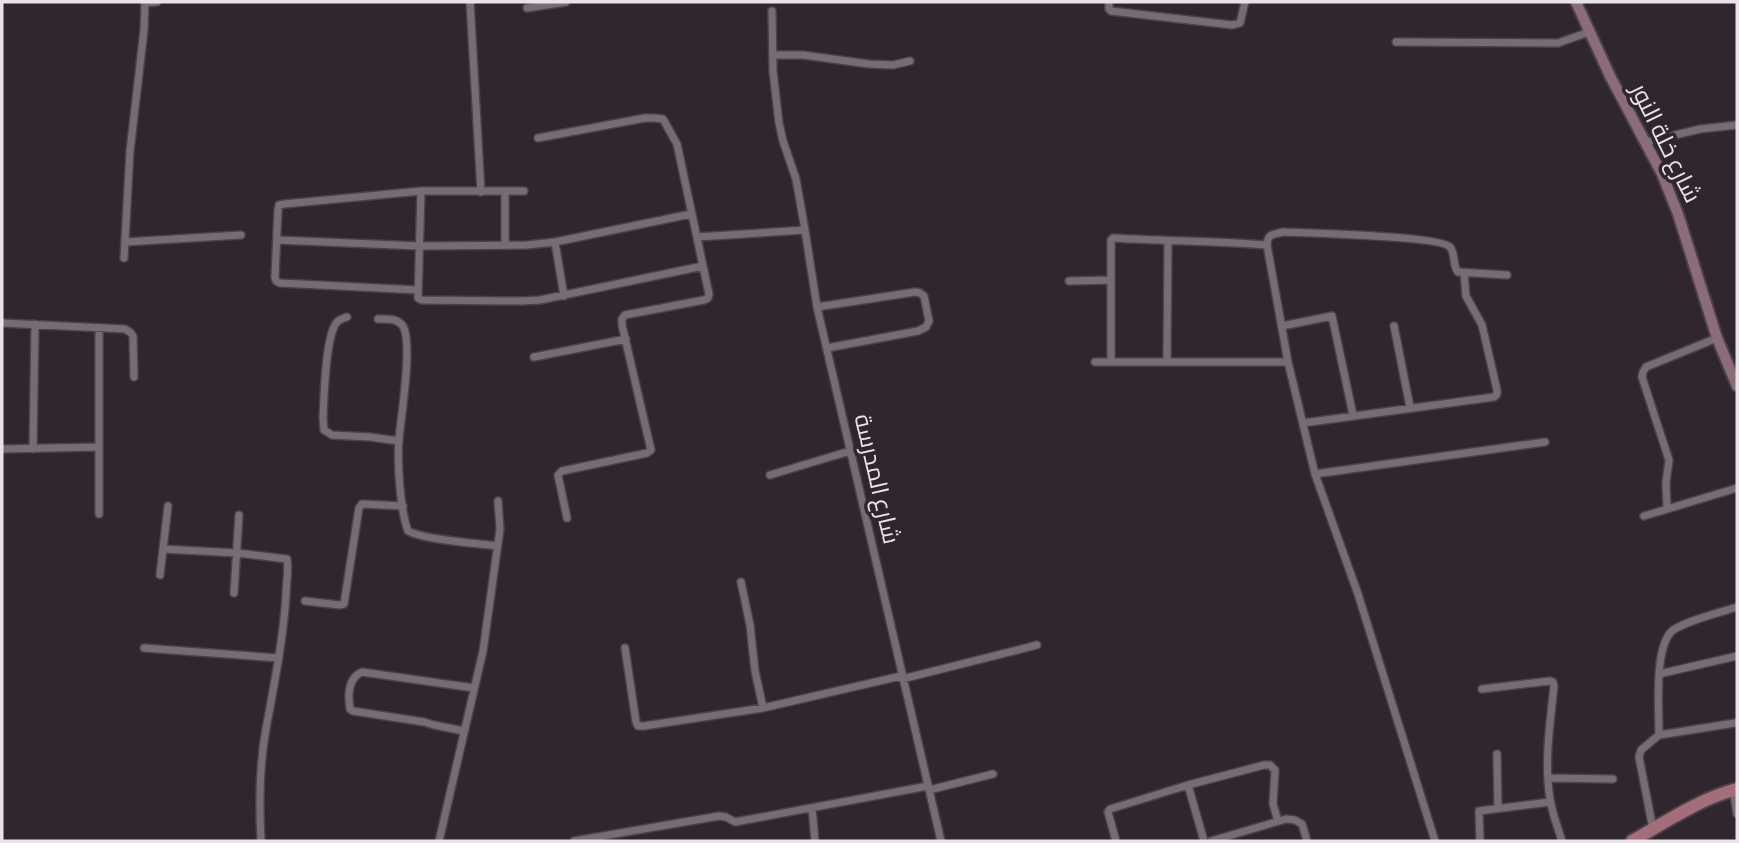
<svg xmlns="http://www.w3.org/2000/svg" width="1739" height="843" font-family="'Alegreya Sans',Cairo,sans-serif">
<rect width="100%" height="100%" fill="#2f262e"/>
<g fill="none" stroke-linecap="round" stroke-linejoin="round">
<g stroke="#494248" stroke-width="10">
<path id="street" d="M470,2L481,192
M1109,2V9L1111,11L1232,25L1240,23L1245,2
M145,3L157,2
M527,8L566,2
M772,11L773,71L779,123L783,141L796,179L805,230
M1396,42L1558,43L1589,32
M774,55H803L869,64L893,65L910,61
M538,138L645,118H654L663,119L677,144L709,294L708,298L704,300L625,315L622,319V325L651,450L647,453L562,471L558,475L567,518
M1646,142L1700,129L1737,125
M421,191L418,298L422,300L521,301L540,300L703,266
M505,191V245
M697,237L805,230L817,307L941,841
M277,240L420,246L527,245L555,242L691,214
M125,242L241,235
M555,242L564,296
M124,258L130,151L144,30L145,2
M1069,281L1111,280
M418,290L280,283L276,281L275,277L278,210L279,205L284,204L421,191H524
M817,307L915,292L920,293L924,296L929,321L926,327L918,331L827,348
M347,317C342,319 340,319 337,322C325,336 324,399 323,418L324,430L332,435L370,437L399,441
M378,319C388,319 397,318 403,326C413,343 401,417 399,439C397,463 400,509 408,531C425,540 475,543 497,546
M2,323L125,329L130,332L133,336L134,377
M1282,326L1332,316L1353,415
M1394,326L1410,407
M534,357L626,339
M1095,362H1288
M1111,362V240L1113,238C1165,241 1216,241 1267,245
M1167,362L1168,241
M1303,423L1494,397L1497,394V390L1482,325L1466,296L1464,273
M2,449L98,447
M33,449L35,324
M1315,474L1545,442
M770,475L850,451
M1667,509L1666,483L1669,460L1642,377L1643,372L1646,367L1717,338
M99,514V328
M1644,516L1737,488
M163,549L237,553L287,559C289,571 286,584 286,596C283,641 274,685 266,729C259,766 259,804 261,841
M160,575L168,506
M741,582L750,625L755,671L763,708
M234,593L239,515
M305,601L340,605L344,604L359,508L362,504L403,506
M144,648L279,658
M625,648L636,722L638,726H644L763,708L901,676
M1659,674L1737,656
M902,679L1037,645
M1482,689L1550,681L1553,682L1554,686C1550,724 1544,762 1550,799C1552,813 1558,828 1562,841
M464,731L434,725L424,722L353,711L350,709C348,696 348,678 362,672L474,688
M1659,735L1735,723
M1497,754L1498,808
M1549,778L1613,779
M1188,785L1204,841
M929,790L993,774
M1733,790L1737,814
M812,808L815,841
M1653,829L1639,757L1641,750L1659,735C1659,711 1654,650 1671,632C1681,622 1722,612 1737,607
M439,841L483,651L500,529L498,501
M574,841L719,816L726,817L735,822L928,786
M1116,841L1108,812L1110,809L1188,785L1264,765H1270L1275,770L1273,804L1278,821
M1211,841L1286,819L1295,820L1302,824L1307,841
M1435,841L1358,594L1315,474L1288,362L1267,245C1268,233 1272,235 1283,232C1306,233 1441,236 1450,247C1456,254 1452,265 1458,272L1507,275
M1480,841L1479,811L1550,802"/>
</g>
<g stroke="#494248" stroke-width="14">
<path id="secondary" d="M1576,2L1610,76L1662,174L1678,214L1717,338L1737,386"/>
</g>
<g stroke="#494248" stroke-width="16">
<path id="primary" d="M1632,841C1664,823 1701,798 1737,789"/>
</g>
<use href="#street" stroke="#766c75" stroke-width="7"/>
<use href="#secondary" stroke="#8c6c78" stroke-width="10"/>
<use href="#primary" stroke="#a36d7a" stroke-width="12"/>
</g>
<g text-anchor="middle" stroke-width="7" stroke-linejoin="round" paint-order="stroke">
<g font-size="24" fill="#e9e3e8" stroke="#2f262e">
<text transform="translate(1666 143) rotate(64)" y="8">شارع خلة النور</text>
<text transform="translate(877 479) rotate(77)" y="8">شارع المدرسة</text>
</g>
</g>
<rect width="1739" height="843" fill="none" stroke="#e9e3e8" stroke-width="7"/>
</svg>
